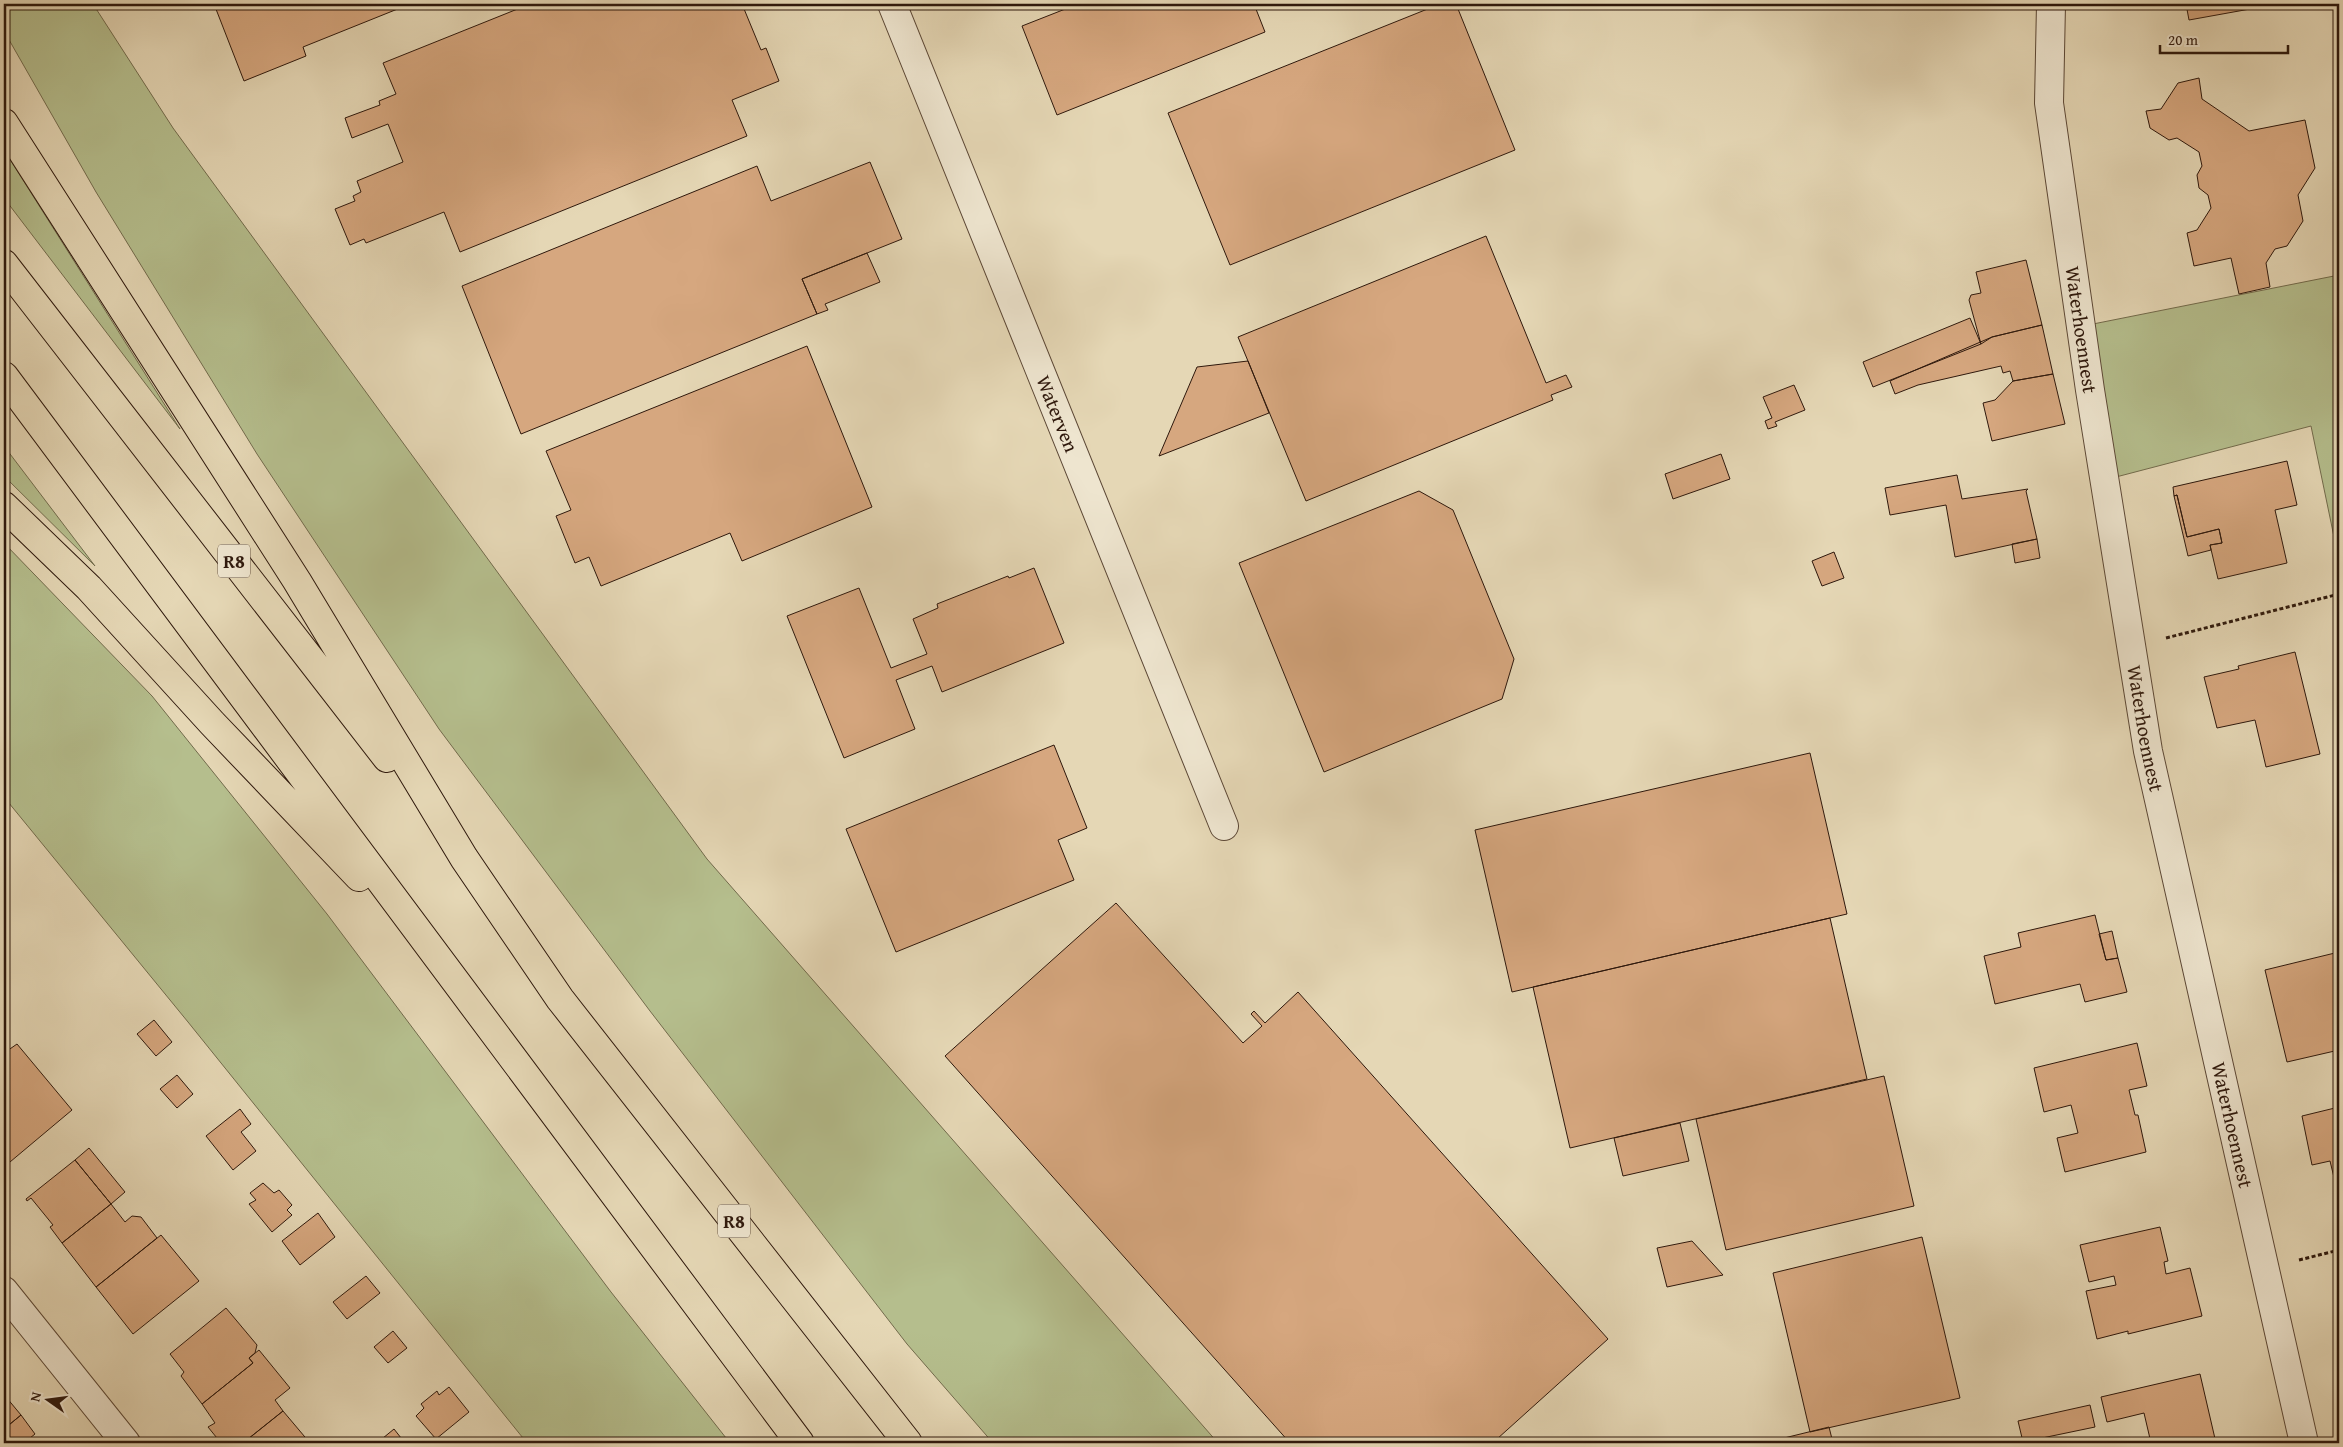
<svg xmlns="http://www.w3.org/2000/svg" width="2343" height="1447" font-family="'Gentium Book Plus',serif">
<rect width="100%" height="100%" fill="#e5d7b5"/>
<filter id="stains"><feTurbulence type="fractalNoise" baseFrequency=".004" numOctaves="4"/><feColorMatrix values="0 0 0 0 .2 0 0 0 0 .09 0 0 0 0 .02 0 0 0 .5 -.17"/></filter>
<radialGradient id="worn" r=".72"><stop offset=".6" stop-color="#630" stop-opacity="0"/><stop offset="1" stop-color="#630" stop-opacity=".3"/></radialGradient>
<path fill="#b5be8d" stroke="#726b4c" d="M4,4H93L173,128L707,859L1218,1443H993L907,1344L650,1011L439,729L257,454L96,192L4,31Z
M4,150L180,429L4,198Z
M2339,275V561L2311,426L2116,477L2093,324Z
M4,446L95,566L4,476Z
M4,543L152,696L327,914L611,1292L730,1443H527L188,1022L4,797Z"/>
<path fill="#d6a77f" stroke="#2e180c" d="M214,4H410L303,47L306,56L244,81Z
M530,4H742L761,50L766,48L779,81L732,100L747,136L460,252L444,212L366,243L364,239L350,245L335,209L355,201L353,196L361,192L357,181L403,162L388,124L352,138L345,118L380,105L379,101L396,94L383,63Z
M1078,4H1254L1265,32L1057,115L1022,26Z
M1440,4H1456L1515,150L1230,265L1168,113Z
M2186,4H2249L2250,9L2189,20Z
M2199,78L2202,99L2249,131L2305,120L2315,168L2298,195L2303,221L2287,246L2275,249L2266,263L2270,287L2239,294L2231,258L2194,266L2187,233L2197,230L2211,208L2208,195L2199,188L2197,175L2202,166L2199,152L2177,138L2169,140L2150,128L2146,111L2161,109L2178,83Z
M870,162L902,239L802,279L817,314L521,434L462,286L757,166L771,201Z
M1486,236L1546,383L1566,375L1572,387L1551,395L1553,400L1306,501L1238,337Z
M867,253L880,282L825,304L828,310L817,314L802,279Z
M2026,260L2042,325L1992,337L1981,344L1969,300L1971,295L1981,293L1976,272Z
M1970,318L1981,344L1873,387L1863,362Z
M2042,325L2053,374L2013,381L2010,371L2003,373L2001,366L1918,385L1895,394L1890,381L1992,337Z
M807,346L872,507L742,561L730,533L601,586L589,557L575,563L556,516L571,510L546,451Z
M1248,361L1269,413L1159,456L1197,367Z
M2053,374L2065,424L1992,441L1983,403L1995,400L2013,381Z
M1794,385L1805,410L1775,422L1777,426L1768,429L1765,421L1772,418L1763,397Z
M1721,454L1730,479L1673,499L1665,474Z
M2287,461L2297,505L2275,510L2287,563L2218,579L2210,545L2222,543L2219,529L2187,537L2177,495L2174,496L2173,487Z
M1957,475L1962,499L2028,489L2026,491L2037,539L1955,557L1946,505L1890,515L1885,488Z
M1419,491L1453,510L1514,659L1502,699L1324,772L1239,563Z
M2177,495L2187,537L2219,529L2222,543L2210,545L2211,550L2188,556L2174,496Z
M2037,539L2040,558L2015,563L2012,544Z
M1834,552L1844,578L1822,586L1812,561Z
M1034,568L1064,643L942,692L932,666L896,680L915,729L844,758L787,616L859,588L891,668L927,654L913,619L938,608L937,604L1008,576L1009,578Z
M2295,652L2320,754L2266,767L2255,720L2217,728L2204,677L2239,669L2238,666Z
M1054,745L1087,828L1058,840L1074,880L896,952L846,829Z
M1810,753L1847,914L1512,992L1475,830Z
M1116,903L1243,1043L1262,1026L1251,1014L1254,1011L1265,1023L1298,992L1608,1339L1497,1439L1501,1443H1290L945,1056Z
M2095,915L2106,960L2118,958L2127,992L2085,1002L2080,984L1995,1004L1984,956L2021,947L2018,933Z
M1830,918L1867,1079L1570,1148L1533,987Z
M2112,931L2118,958L2106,960L2099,934Z
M2339,952V1050L2287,1062L2265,970Z
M154,1020L172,1042L156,1056L137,1034Z
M2137,1043L2147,1086L2129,1090L2135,1115H2138L2146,1152L2065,1172L2057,1138L2078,1133L2071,1105L2044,1112L2034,1068Z
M17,1044L72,1110L4,1167V1047L7,1051Z
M177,1075L193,1094L177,1108L160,1089Z
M1884,1076L1914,1206L1726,1250L1696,1119Z
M2339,1107V1198L2330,1161L2312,1165L2302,1116Z
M240,1109L251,1124L241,1132L256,1151L233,1170L206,1136Z
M1680,1123L1689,1161L1623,1176L1614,1138Z
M89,1148L125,1192L111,1204L75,1160Z
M75,1160L111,1204L62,1243L50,1227L53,1225L31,1198L27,1201L26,1199Z
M263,1183L274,1193L279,1190L292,1205L287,1210L292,1215L272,1232L249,1204L256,1200L250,1193Z
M111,1204L125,1222L132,1216L141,1217L157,1238L96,1287L62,1243Z
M318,1213L335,1237L300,1265L282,1241Z
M2160,1227L2168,1261L2164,1262L2166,1274L2190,1268L2202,1316L2128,1334V1331L2097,1339L2086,1291L2116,1285L2114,1276L2089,1282L2080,1245Z
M161,1235L199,1281L133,1334L96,1287Z
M1922,1237L1960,1398L1810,1432L1773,1273Z
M1692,1241L1723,1275L1667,1287L1657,1248Z
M366,1276L380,1293L347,1319L333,1302Z
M226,1308L257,1345L255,1353L249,1358L253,1363L202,1404L181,1376L184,1372L170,1354Z
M393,1331L407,1348L388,1363L374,1347Z
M259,1350L290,1388L275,1400L283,1411L243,1443H221L208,1427L215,1423L202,1404L253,1363L249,1358Z
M2200,1374L2216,1443H2151L2144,1413L2107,1422L2101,1397Z
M449,1387L469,1412L436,1439L416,1416L424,1408L421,1404L437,1391L439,1395Z
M6,1397L21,1415L4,1429V1398Z
M2090,1405L2095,1427L2023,1442L2018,1421Z
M283,1411L310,1443H243Z
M21,1415L35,1434L30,1438L33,1443H4V1429Z
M1829,1427L1833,1443H1777L1776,1440Z
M394,1429L405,1443H377Z"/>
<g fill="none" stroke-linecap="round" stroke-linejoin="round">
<g stroke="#5c4836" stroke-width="30">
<g id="street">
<path id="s1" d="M892,4L1224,826"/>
<path id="s2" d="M2051,4L2049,103L2090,390L2148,751L2304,1443"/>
<path d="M4,1291L126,1443"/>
</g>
</g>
<g stroke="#2e180c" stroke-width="30">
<path id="highway" d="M4,123L297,581L464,858L560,999L908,1443
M4,264L387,758
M4,376L800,1443
M4,506L89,588L212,723L359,877"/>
</g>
<path stroke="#2e180c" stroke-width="3" stroke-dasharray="4 2.5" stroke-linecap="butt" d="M2166,638L2339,594
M2299,1260L2339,1250"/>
<use href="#street" stroke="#eee5cf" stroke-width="28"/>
<use href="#highway" stroke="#e5d7b5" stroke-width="28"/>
</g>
<g text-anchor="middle" stroke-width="4.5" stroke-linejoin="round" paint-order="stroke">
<g fill="#eee5cf" stroke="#685646" stroke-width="1">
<rect x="218" y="544.5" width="32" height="33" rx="4"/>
<rect x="718" y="1204.5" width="32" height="33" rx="4"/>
</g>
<g font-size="19" font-weight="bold" fill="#2e180c">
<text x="234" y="568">R8</text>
<text x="734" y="1228">R8</text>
</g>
<g font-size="20" fill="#2e180c" stroke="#eee5cf">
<text dy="7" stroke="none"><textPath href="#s2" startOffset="328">Waterhoennest</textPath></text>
<text dy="7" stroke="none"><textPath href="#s1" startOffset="442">Waterven</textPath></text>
<text dy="7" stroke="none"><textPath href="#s2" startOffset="732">Waterhoennest</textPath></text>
<text dy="7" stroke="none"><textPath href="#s2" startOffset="1138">Waterhoennest</textPath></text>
</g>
</g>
<rect width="2343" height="1447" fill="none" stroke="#e5d7b5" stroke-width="20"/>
<rect x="5" y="5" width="2333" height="1437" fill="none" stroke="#2e180c" stroke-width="2.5"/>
<rect x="10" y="10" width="2323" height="1427" fill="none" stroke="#2e180c"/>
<g transform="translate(48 1400) rotate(284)" stroke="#eee5cf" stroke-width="4" paint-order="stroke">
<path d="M0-4L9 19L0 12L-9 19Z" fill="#2e180c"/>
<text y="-8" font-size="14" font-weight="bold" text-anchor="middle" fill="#2e180c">N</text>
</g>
<path d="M2160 45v8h128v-8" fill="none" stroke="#2e180c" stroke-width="2.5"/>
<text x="2168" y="45" font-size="15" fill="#2e180c" stroke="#eee5cf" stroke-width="4" paint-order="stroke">20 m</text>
<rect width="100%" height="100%" filter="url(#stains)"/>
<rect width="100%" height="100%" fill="url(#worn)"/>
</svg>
